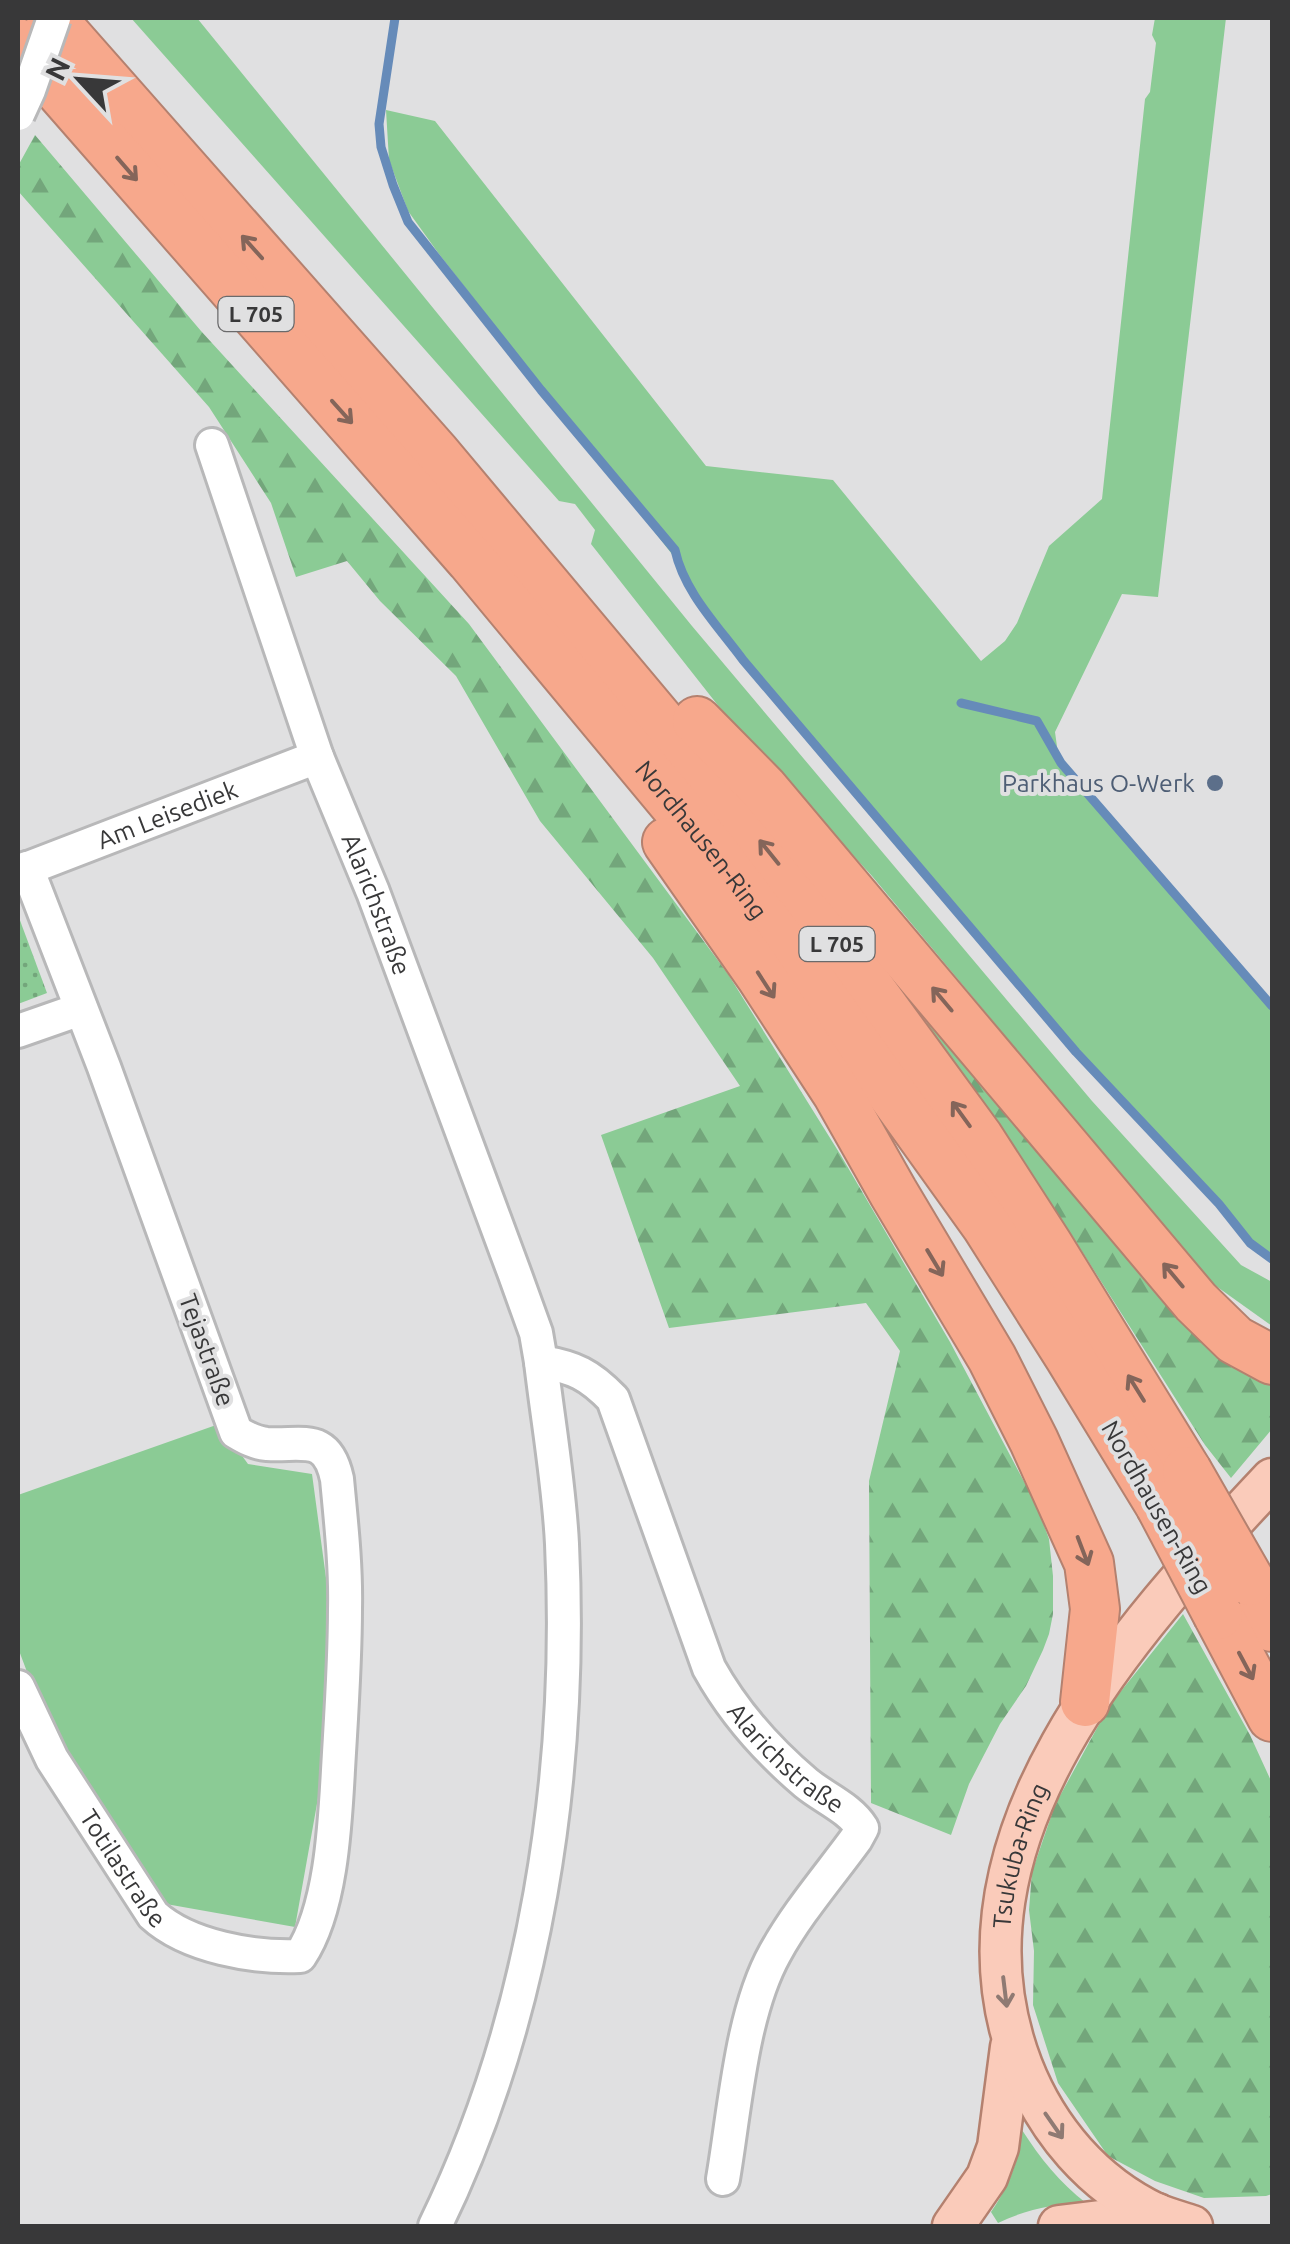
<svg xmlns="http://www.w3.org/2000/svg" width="1290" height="2244" font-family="Ubuntu,sans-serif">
<defs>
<pattern id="forest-firs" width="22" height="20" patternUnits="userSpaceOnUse" patternTransform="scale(2.5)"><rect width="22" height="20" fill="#8bcb95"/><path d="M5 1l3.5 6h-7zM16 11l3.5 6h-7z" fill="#73a67b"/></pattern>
<pattern id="park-dots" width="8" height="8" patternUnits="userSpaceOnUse" patternTransform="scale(2.5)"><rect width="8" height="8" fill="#8bcb95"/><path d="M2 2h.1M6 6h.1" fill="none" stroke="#73a67b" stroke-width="1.8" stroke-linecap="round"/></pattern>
</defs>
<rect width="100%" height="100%" fill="#e0e0e1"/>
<path fill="#8bcb95" d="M131,18H197L692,626L1092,1101L1241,1265L1272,1282V1326L1209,1281L872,876L731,722L591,544L595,530L575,504L559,501Z
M1155,18H1226L1158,597L1122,594L1055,732L1059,761L1272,1003V1258L1249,1240L1078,1050L928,878L695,598L685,571L439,254L408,211L389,160L386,110L435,121L706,466L833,480L981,661L1005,641L1017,623L1049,546L1102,499L1145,99L1150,92L1156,43L1152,35Z
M219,1424L248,1464L312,1474L329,1600L320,1787L295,1927L166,1904L52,1738L18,1648V1495Z
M1022,2130C1040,2158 1060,2183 1086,2203C1054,2204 1027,2209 998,2223L991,2212C1009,2186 1019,2161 1022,2130Z"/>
<path fill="url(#forest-firs)" d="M35,135L201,331L469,624L728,974L840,1154L950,1342L1037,1506L1049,1539L1053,1576V1614L1049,1634L1043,1650L1026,1686L1000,1724L969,1784L951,1835L871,1803L869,1481L900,1351L866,1303L669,1328L601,1135L740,1086L653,958L540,821L456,676L380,601L347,561L296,577L271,503L209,407L18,191V166Z
M938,1016L1272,1375V1429L1231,1478L1205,1445L1069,1231L926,1024Z
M1183,1614L1250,1735L1272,1783V2194L1266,2196L1204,2198L1155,2181L1108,2156L1058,2083L1033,2005L1034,1951L1029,1910L1032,1872L1055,1805L1109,1706Z"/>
<path fill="url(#park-dots)" d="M18,915L47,993L18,1004Z"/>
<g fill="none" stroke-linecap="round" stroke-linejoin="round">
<path stroke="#668bb9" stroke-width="9" d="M395,18L379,124L381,147L393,185L408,222L541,390L675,550C684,592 718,626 743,660L1076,1052L1219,1204L1250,1243L1272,1259
M961,703L1037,721L1061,763L1272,1006"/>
<g stroke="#b8b8b9" stroke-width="38">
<g id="minor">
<path id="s1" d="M212,445L317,757L373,892L514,1272L536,1333L541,1362C548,1422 559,1483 562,1544C573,1773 536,2019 435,2226"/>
<path id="s2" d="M18,872L317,757"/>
<path d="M18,1031L81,1009"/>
<path id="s3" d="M541,1362C574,1367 590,1375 613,1399L709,1668C734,1713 767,1750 806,1783C824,1798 850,1808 862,1828L856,1839C829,1876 797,1913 775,1953C741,2014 735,2109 723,2179"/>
<path id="s4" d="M18,1687L52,1759L153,1915C188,1947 254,1958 300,1956C331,1910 335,1825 338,1770C341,1717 345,1663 345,1609C346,1566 341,1522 337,1479C327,1433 304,1446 267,1444C255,1443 246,1438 236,1432L104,1067L27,868"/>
</g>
</g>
<g stroke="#b4816f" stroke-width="45">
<g id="major">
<path d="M953,2226L987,2177L998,2147L1011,2047"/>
<path d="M1059,2226L1157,2214"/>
<path id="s5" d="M1192,2226C1180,2222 1168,2219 1156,2214C1093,2184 1047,2130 1022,2066C935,1840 1130,1630 1272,1479"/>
</g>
</g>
<g stroke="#b4816f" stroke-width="52">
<g id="highway">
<path d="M51,18L436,454L773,856L979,1138L1048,1245L1187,1471"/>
<path id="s6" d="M18,43L471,560L713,851L816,988L986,1225L1069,1356L1160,1505"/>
<path d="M697,721L763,788L1196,1302L1235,1340L1272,1360"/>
<path d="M667,842L760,975L837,1093L893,1192L992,1358L1034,1441L1089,1563L1095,1609L1085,1702"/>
<path d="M1250,1581L1272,1627"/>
<path d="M1218,1615L1272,1717"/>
</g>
</g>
<use href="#minor" stroke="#fff" stroke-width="32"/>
<use href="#major" stroke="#facbba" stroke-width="40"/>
<use href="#highway" stroke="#f7a88c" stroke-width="48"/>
<g stroke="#b8b8b9" stroke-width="38" stroke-linecap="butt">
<path id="minor-bridge" d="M18,114L29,90L54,18"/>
</g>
<g stroke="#b4816f" stroke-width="52" stroke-linecap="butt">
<path id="highway-bridge" d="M1187,1471L1250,1581
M1160,1505L1218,1615"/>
</g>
<use href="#minor-bridge" stroke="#fff" stroke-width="32"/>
<use href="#highway-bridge" stroke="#f7a88c" stroke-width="48"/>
</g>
<defs><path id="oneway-shaft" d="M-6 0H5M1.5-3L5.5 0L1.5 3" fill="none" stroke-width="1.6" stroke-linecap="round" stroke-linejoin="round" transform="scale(2.5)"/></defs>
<g stroke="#84655a">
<use href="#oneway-shaft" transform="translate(127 169) rotate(49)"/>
<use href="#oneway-shaft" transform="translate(252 247) rotate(-132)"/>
<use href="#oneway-shaft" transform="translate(342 412) rotate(48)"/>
<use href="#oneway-shaft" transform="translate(769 852) rotate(-129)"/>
<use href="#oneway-shaft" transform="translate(766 985) rotate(57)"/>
<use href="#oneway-shaft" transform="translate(942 999) rotate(-130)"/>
<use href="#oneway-shaft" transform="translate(961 1114) rotate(-126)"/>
<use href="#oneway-shaft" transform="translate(935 1263) rotate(59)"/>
<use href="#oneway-shaft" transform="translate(1173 1275) rotate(-130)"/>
<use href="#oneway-shaft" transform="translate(1136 1388) rotate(-122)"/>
<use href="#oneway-shaft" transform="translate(1083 1551) rotate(69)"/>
<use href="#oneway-shaft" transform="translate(1246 1666) rotate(62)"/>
</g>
<g stroke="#8f7a73">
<use href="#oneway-shaft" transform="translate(1005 1992) rotate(83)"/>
<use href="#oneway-shaft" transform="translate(1054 2126) rotate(55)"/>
</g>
<circle fill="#5c6f8a" stroke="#e0e0e1" stroke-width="4" cx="1215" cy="783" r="10"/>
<g text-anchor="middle" stroke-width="8" stroke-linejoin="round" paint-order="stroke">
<g fill="#e0e0e1" stroke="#6a6a6b" stroke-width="2.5">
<rect x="218.5" y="297" width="75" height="34" rx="8"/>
<rect x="799.5" y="927" width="75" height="34" rx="8"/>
</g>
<g font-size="22" font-weight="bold" fill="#383839">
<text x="256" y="322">L 705</text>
<text x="837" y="952">L 705</text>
</g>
<g font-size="25" fill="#4e5e75" stroke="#e0e0e1" text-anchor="end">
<text x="1195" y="792">Parkhaus O-Werk</text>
</g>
<g font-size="25" fill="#383839" stroke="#e0e0e1">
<text dy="9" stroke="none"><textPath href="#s2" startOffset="160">Am Leisediek</textPath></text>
<text dy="9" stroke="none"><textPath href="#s6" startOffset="1050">Nordhausen-Ring</textPath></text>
<text dy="9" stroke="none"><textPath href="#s1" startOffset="488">Alarichstraße</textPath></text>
<text transform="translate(207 1350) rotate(70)" y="9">Tejastraße</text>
<text transform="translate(1157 1507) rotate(60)" y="9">Nordhausen-Ring</text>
<text dy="9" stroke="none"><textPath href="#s3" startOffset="488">Alarichstraße</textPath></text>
<text dy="9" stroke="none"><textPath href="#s5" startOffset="458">Tsukuba-Ring</textPath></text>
<text dy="9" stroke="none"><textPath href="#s4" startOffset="210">Totilastraße</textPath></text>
</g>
</g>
<rect width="1290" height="2244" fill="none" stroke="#383839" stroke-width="40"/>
<g transform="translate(80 80) rotate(296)" stroke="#e0e0e1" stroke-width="8" paint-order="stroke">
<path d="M0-8L18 38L0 25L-18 38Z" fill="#383839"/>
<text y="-15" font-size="28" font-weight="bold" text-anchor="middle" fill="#383839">N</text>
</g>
</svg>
